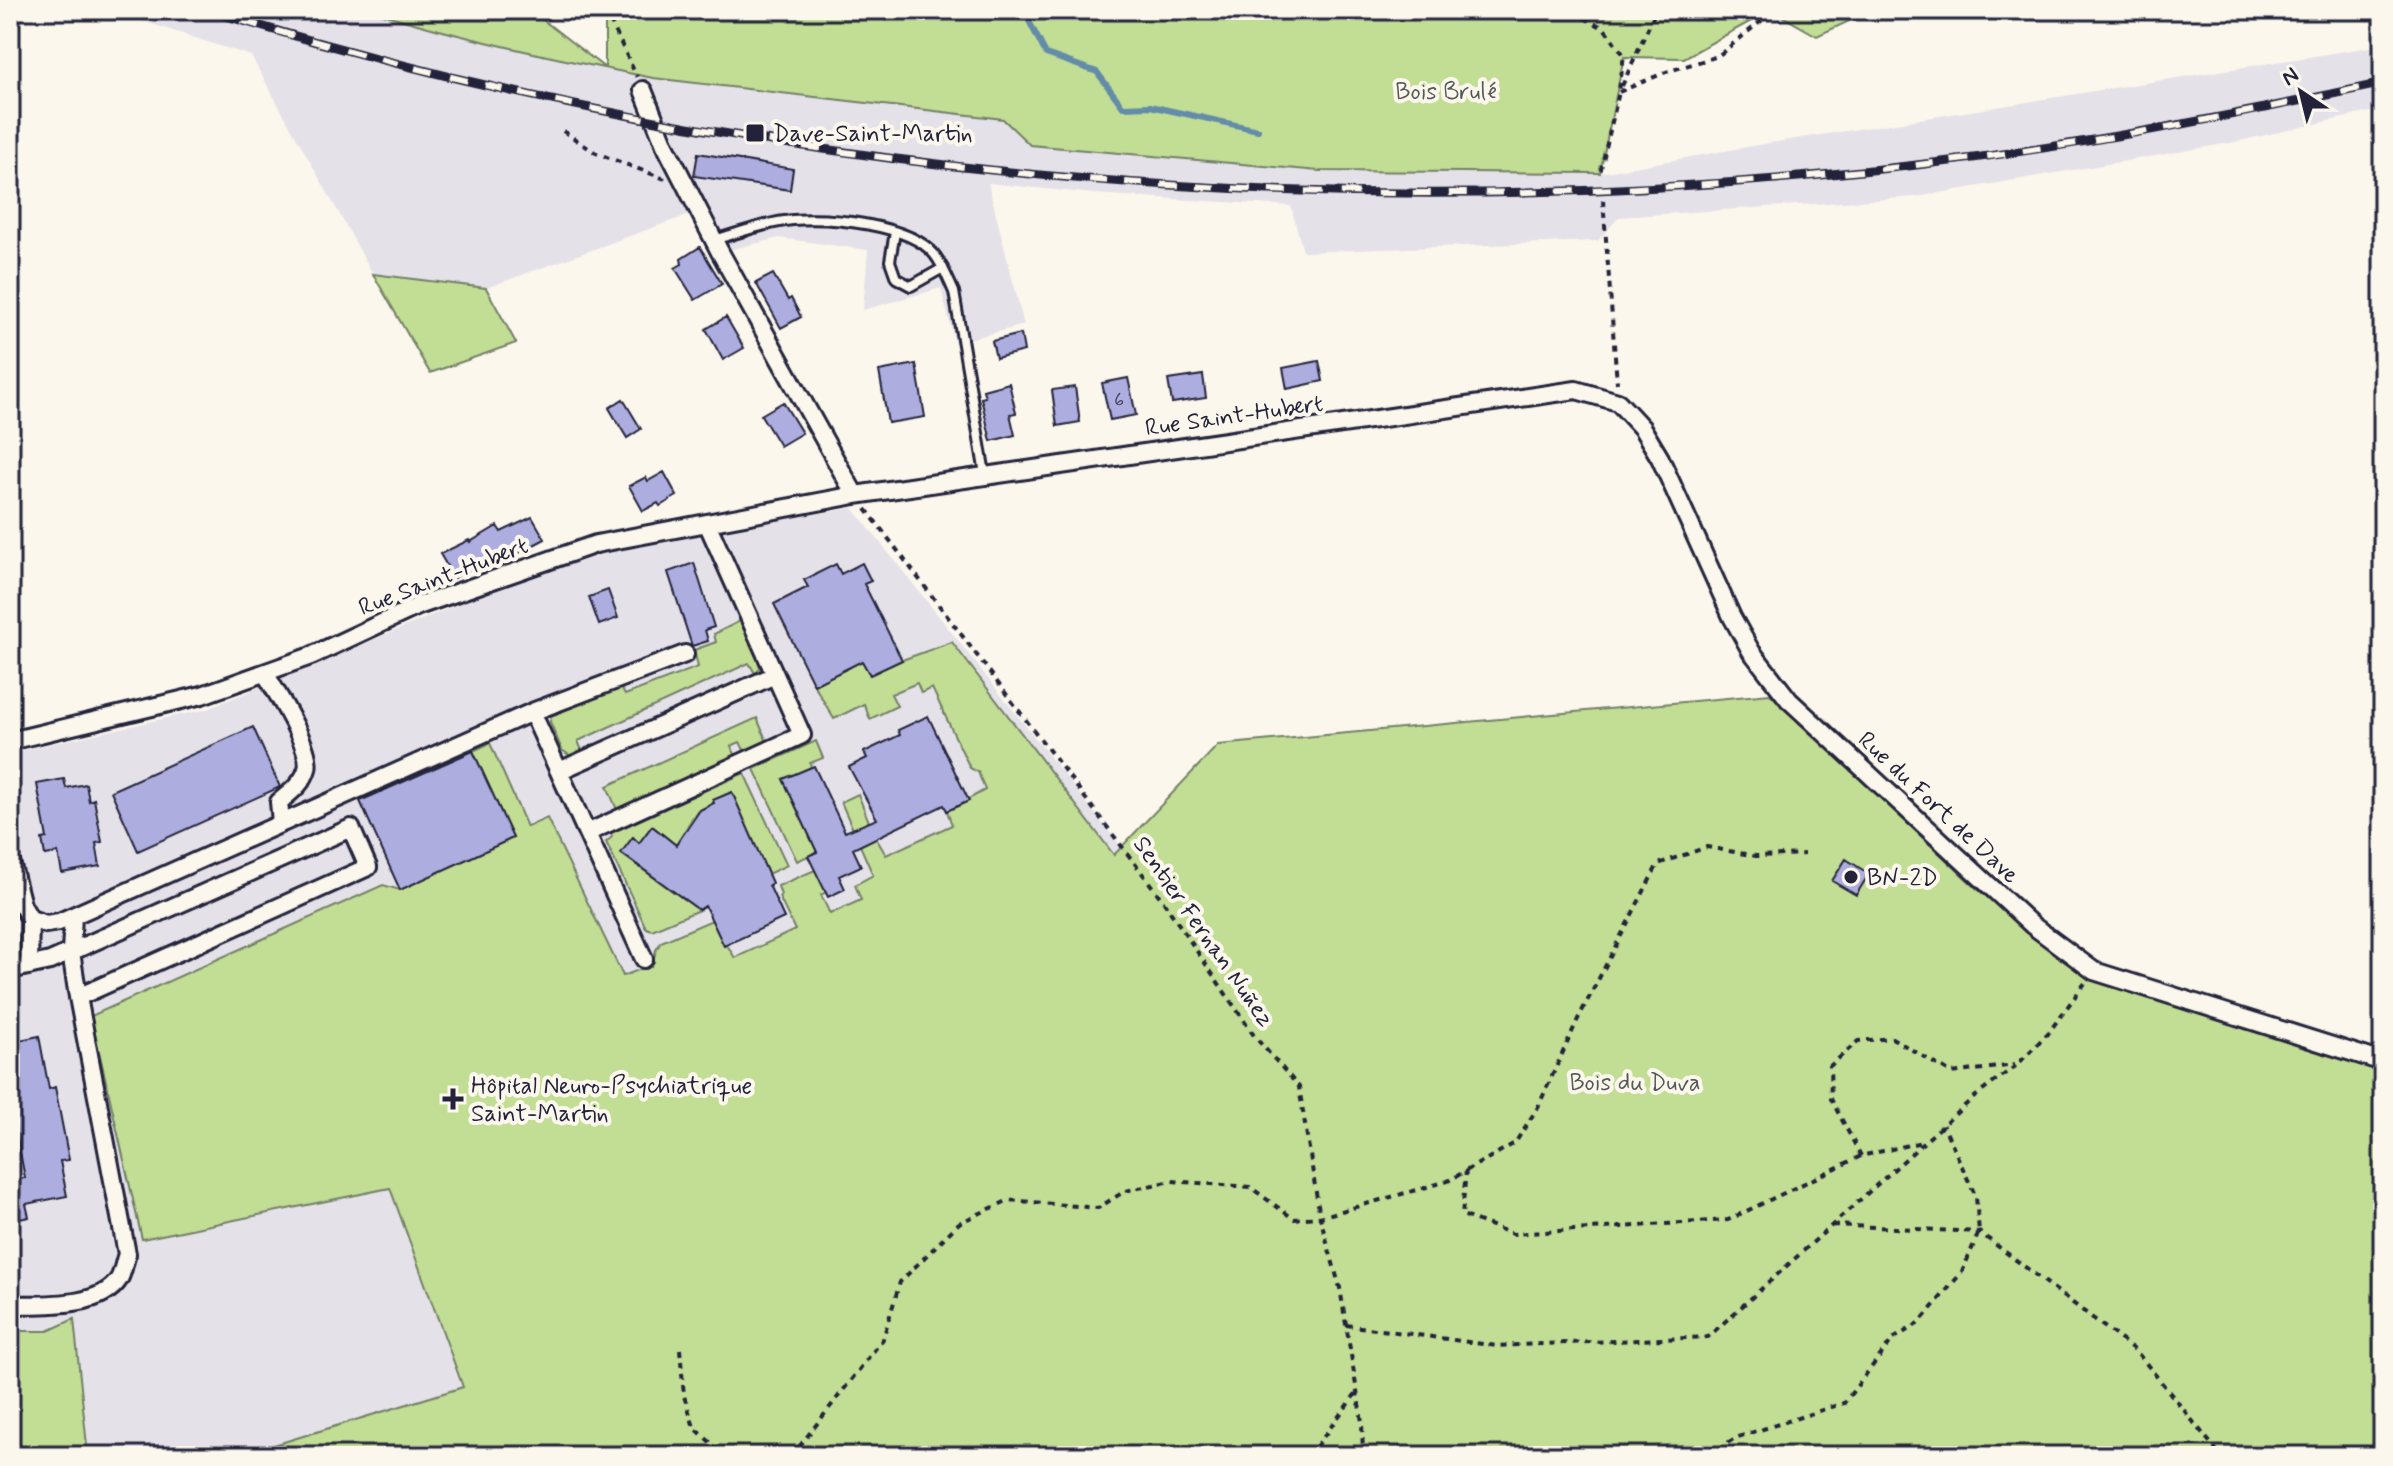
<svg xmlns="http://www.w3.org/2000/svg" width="2393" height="1466" font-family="Mynerve,sans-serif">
<rect width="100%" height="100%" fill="#fbf7ec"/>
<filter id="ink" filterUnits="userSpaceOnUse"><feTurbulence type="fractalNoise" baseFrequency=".0125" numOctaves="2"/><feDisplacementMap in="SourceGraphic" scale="16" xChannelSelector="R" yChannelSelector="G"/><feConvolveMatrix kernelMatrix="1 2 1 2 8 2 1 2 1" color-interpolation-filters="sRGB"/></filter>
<g filter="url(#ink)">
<path fill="#e4e1e8" d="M108,10H370L432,29L653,78L1004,119L1030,145L1167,157L1600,173L1764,144L2383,45V109L2230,143L1916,197L1619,217L1598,241L1303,252L1291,206L1094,194L988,183L1024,325L955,343L941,288L863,310L868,250L779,238L720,252L699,211L486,288L373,274L251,56Z
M853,508L1123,849L677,1344L370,1456H10V753L207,709L512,582L645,542Z"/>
<path fill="#c2dd94" stroke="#728068" stroke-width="2" d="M370,10H530L605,68V10H1873L1817,36L1771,10L1684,58L1624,57L1600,173L1319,171L1030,145L1003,119L653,78C558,59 462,39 370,10Z
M373,274L486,288L516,343L430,373Z
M740,621L761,665L756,675L749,663L578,741L583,753L575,759L562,750L550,722L551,716L621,688L625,695L698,667L694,650L716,642L714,634Z
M952,642L1114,855L1218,745L1770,694L1976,888L2087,976L2383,1070V1456H238L463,1387L390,1188L142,1239L91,1016L383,885L400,890L513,838L473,751L490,743L527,827L547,818L623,976L652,965L656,950L661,942L712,920L724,946L727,945L735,958L795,930L779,897L781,895L778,886L815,870L826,892L821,895L830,914L861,900L855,885L873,875L841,802L858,794L869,822L867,823L886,855L952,825L947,811L985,790L978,772L970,768L932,688L921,693L917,683L891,694L897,706L870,719L864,704L834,719L814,685L862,661L870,675L902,660Z
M757,718L767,742L745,752L740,742L731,746L736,756L617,810L607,786Z
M816,741L823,758L810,763L811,767L783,779L817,852L797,861L754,769Z
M744,773L787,865L768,874L731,792L713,800L714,803L696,812L676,845L652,826L639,843L632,838L621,854L699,910L652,930L646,928L606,842L612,837L611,833Z
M74,1319L88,1456H10V1331H48Z"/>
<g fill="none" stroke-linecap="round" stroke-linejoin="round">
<path stroke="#638ca8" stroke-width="6" d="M1016,10L1028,19L1046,54L1097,72L1123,107L1150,106L1258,130"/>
</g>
<path fill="#adaddf" stroke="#22223b" stroke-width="2" d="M698,153L793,169L790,190L694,176Z
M700,247L722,284L695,300L675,268L682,264L681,259Z
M773,274L788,300L791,298L801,317L781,328L756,283Z
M726,317L744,348L723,360L706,329Z
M1021,334L1024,351L996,358L992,341Z
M1319,361L1323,381L1287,389L1283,368Z
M916,364L925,417L888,423L879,371Z
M1203,375L1206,398L1172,403L1168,380Z
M1128,378L1136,415L1110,420L1102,383Z
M1009,383L1016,413L1010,414L1015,435L991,441L981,398L985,397L983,390Z
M1075,387L1080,422L1057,426L1052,390Z
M623,399L641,429L627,438L609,408Z
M783,402L802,433L780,446L761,415Z
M664,472L677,496L660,506L658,503L643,511L629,486L646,477L648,481Z
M532,517L545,539L513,556L510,552L483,566L481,563L454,578L440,554L469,540L470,542L497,526L501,532Z
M694,563L714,627L705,630L708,641L692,646L668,572Z
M862,563L871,581L864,584L902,660L870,675L862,661L814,685L774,604L808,587L804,580L836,564L841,574Z
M608,590L618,618L599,625L589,597Z
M928,716L969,801L947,811L944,805L853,849L861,866L839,876L845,889L828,897L808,856L817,852L783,779L814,766L845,832L877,819L849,767L867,758L864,752L900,735L898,730Z
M253,727L280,787L138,851L111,791Z
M473,751L513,838L400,890L360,801Z
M64,779L66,788L86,784L89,801L94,799L102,842L96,843L100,866L62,873L58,853L45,855L42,839L47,838L37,784Z
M732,792L772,883L769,885L784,918L724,946L705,906L699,910L621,853L633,837L639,843L652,826L676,845L700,810L714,803L713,800Z
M1846,859L1869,874L1856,895L1832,881Z
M39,1036L49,1089L55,1087L69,1160L60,1161L67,1196L26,1204L29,1217L10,1221V1181L25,1178L10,1101V1042Z"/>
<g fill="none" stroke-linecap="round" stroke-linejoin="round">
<g stroke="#22223b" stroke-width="14">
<path id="service" d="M895,232L890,261L896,278L911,286L943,268
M714,240C739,233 767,222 793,220C830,217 909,224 934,254C943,265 948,279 954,292L985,474"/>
</g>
<g stroke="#22223b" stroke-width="22">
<path id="minor" d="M643,90L665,145L720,252L855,495
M265,673C276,692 313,749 307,769C303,784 289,793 279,802L281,822
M532,712L644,959
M10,741L202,695L311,656L418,606L596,544L855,495L1576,390L1618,402L1642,428L1660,458L1732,617L1751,651L1789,700L2032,925L2094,971L2383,1062
M559,771L775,675
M587,833L802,735L707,523
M10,858L22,905L30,919L46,924L59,922L532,712L685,654
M73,916L71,952L78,997
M29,966L30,919
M10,970L50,961L351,828L368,867L78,997L127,1254C124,1262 123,1272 119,1279C100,1309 40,1304 10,1305"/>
</g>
<path stroke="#22223b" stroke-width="4" stroke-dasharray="6 6" stroke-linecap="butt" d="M605,10L637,77
M1549,10L1584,18L1604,28L1624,55L1619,92L1600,173
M1622,86L1656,10
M1619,92L1666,72L1718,56L1775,10
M563,131L596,153L665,179
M1603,200L1617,383
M866,509L1161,898L1255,1037L1299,1087L1320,1217L1340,1288L1362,1422L1363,1456
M1861,1156L1831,1099L1830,1066L1858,1041L1892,1038L1951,1073L2015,1065
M1466,1170L1462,1215L1513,1234L1728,1220L1861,1156L1922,1142
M1832,1225L1979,1232L2136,1351L2221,1456
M1346,1325L1497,1346L1708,1337L1972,1099L2017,1065L2049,1032L2085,983
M680,1349L684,1396L694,1427L725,1456
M792,1456L883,1339L900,1282L959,1223L1009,1200L1098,1208L1125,1191L1172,1181L1250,1187L1294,1219L1320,1217L1448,1181L1515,1143L1538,1107L1578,1019L1658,864L1707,847L1756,856L1804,854
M1309,1456L1357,1392
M1708,1456L1735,1438L1844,1403L1893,1339L1919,1323L1962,1272L1979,1232L1976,1197L1943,1125"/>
<use href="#service" stroke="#fbf7ec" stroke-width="8"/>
<use href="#minor" stroke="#fbf7ec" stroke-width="16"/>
<g stroke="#22223b" stroke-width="9">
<path id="rail" d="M207,10C772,184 1372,234 1958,160C2101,142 2242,114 2383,83"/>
</g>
<use href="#rail" stroke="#fbf7ec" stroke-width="6" stroke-dasharray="18" stroke-linecap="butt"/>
</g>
</g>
<g fill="#22223b" stroke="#fbf7ec" stroke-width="3">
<rect x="745" y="123" width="20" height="20" rx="4"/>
<circle cx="1851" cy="877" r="8"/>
<path d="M449 1087h8v8h8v8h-8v8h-8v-8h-8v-8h8z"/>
</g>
<g text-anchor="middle" stroke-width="8" stroke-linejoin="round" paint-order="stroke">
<g font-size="20" fill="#454564">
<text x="1119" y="406">6</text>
</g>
<g font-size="24" fill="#525a56" stroke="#fbf7ec">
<text x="1446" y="99">Bois Brulé</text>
<text x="1635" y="1090">Bois du Duva</text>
</g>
<g font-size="24" fill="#22223b" stroke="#fbf7ec" text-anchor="start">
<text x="773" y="141">Dave-Saint-Martin</text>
<text x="1867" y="885">BN-2D</text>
<text x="471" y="1093">Hôpital Neuro-Psychiatrique<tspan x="471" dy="28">Saint-Martin</tspan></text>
</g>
<g font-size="24" fill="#22223b" stroke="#fbf7ec">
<text transform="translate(1234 415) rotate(-8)" y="8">Rue Saint-Hubert</text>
<text transform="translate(443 576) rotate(-21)" y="8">Rue Saint-Hubert</text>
<text transform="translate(1939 807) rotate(43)" y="8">Rue du Fort de Dave</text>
<text transform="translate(1204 931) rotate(55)" y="8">Sentier Fernan Nuñez</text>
</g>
</g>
<rect width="2393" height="1466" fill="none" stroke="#fbf7ec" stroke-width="40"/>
<rect x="20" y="20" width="2353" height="1426" fill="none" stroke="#22223b" stroke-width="3" filter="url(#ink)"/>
<g transform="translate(2301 92) rotate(325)" stroke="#fbf7ec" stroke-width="6" paint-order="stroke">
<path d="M0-6L14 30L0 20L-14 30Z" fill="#22223b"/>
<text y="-12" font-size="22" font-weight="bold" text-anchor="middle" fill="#22223b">N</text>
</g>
</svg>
